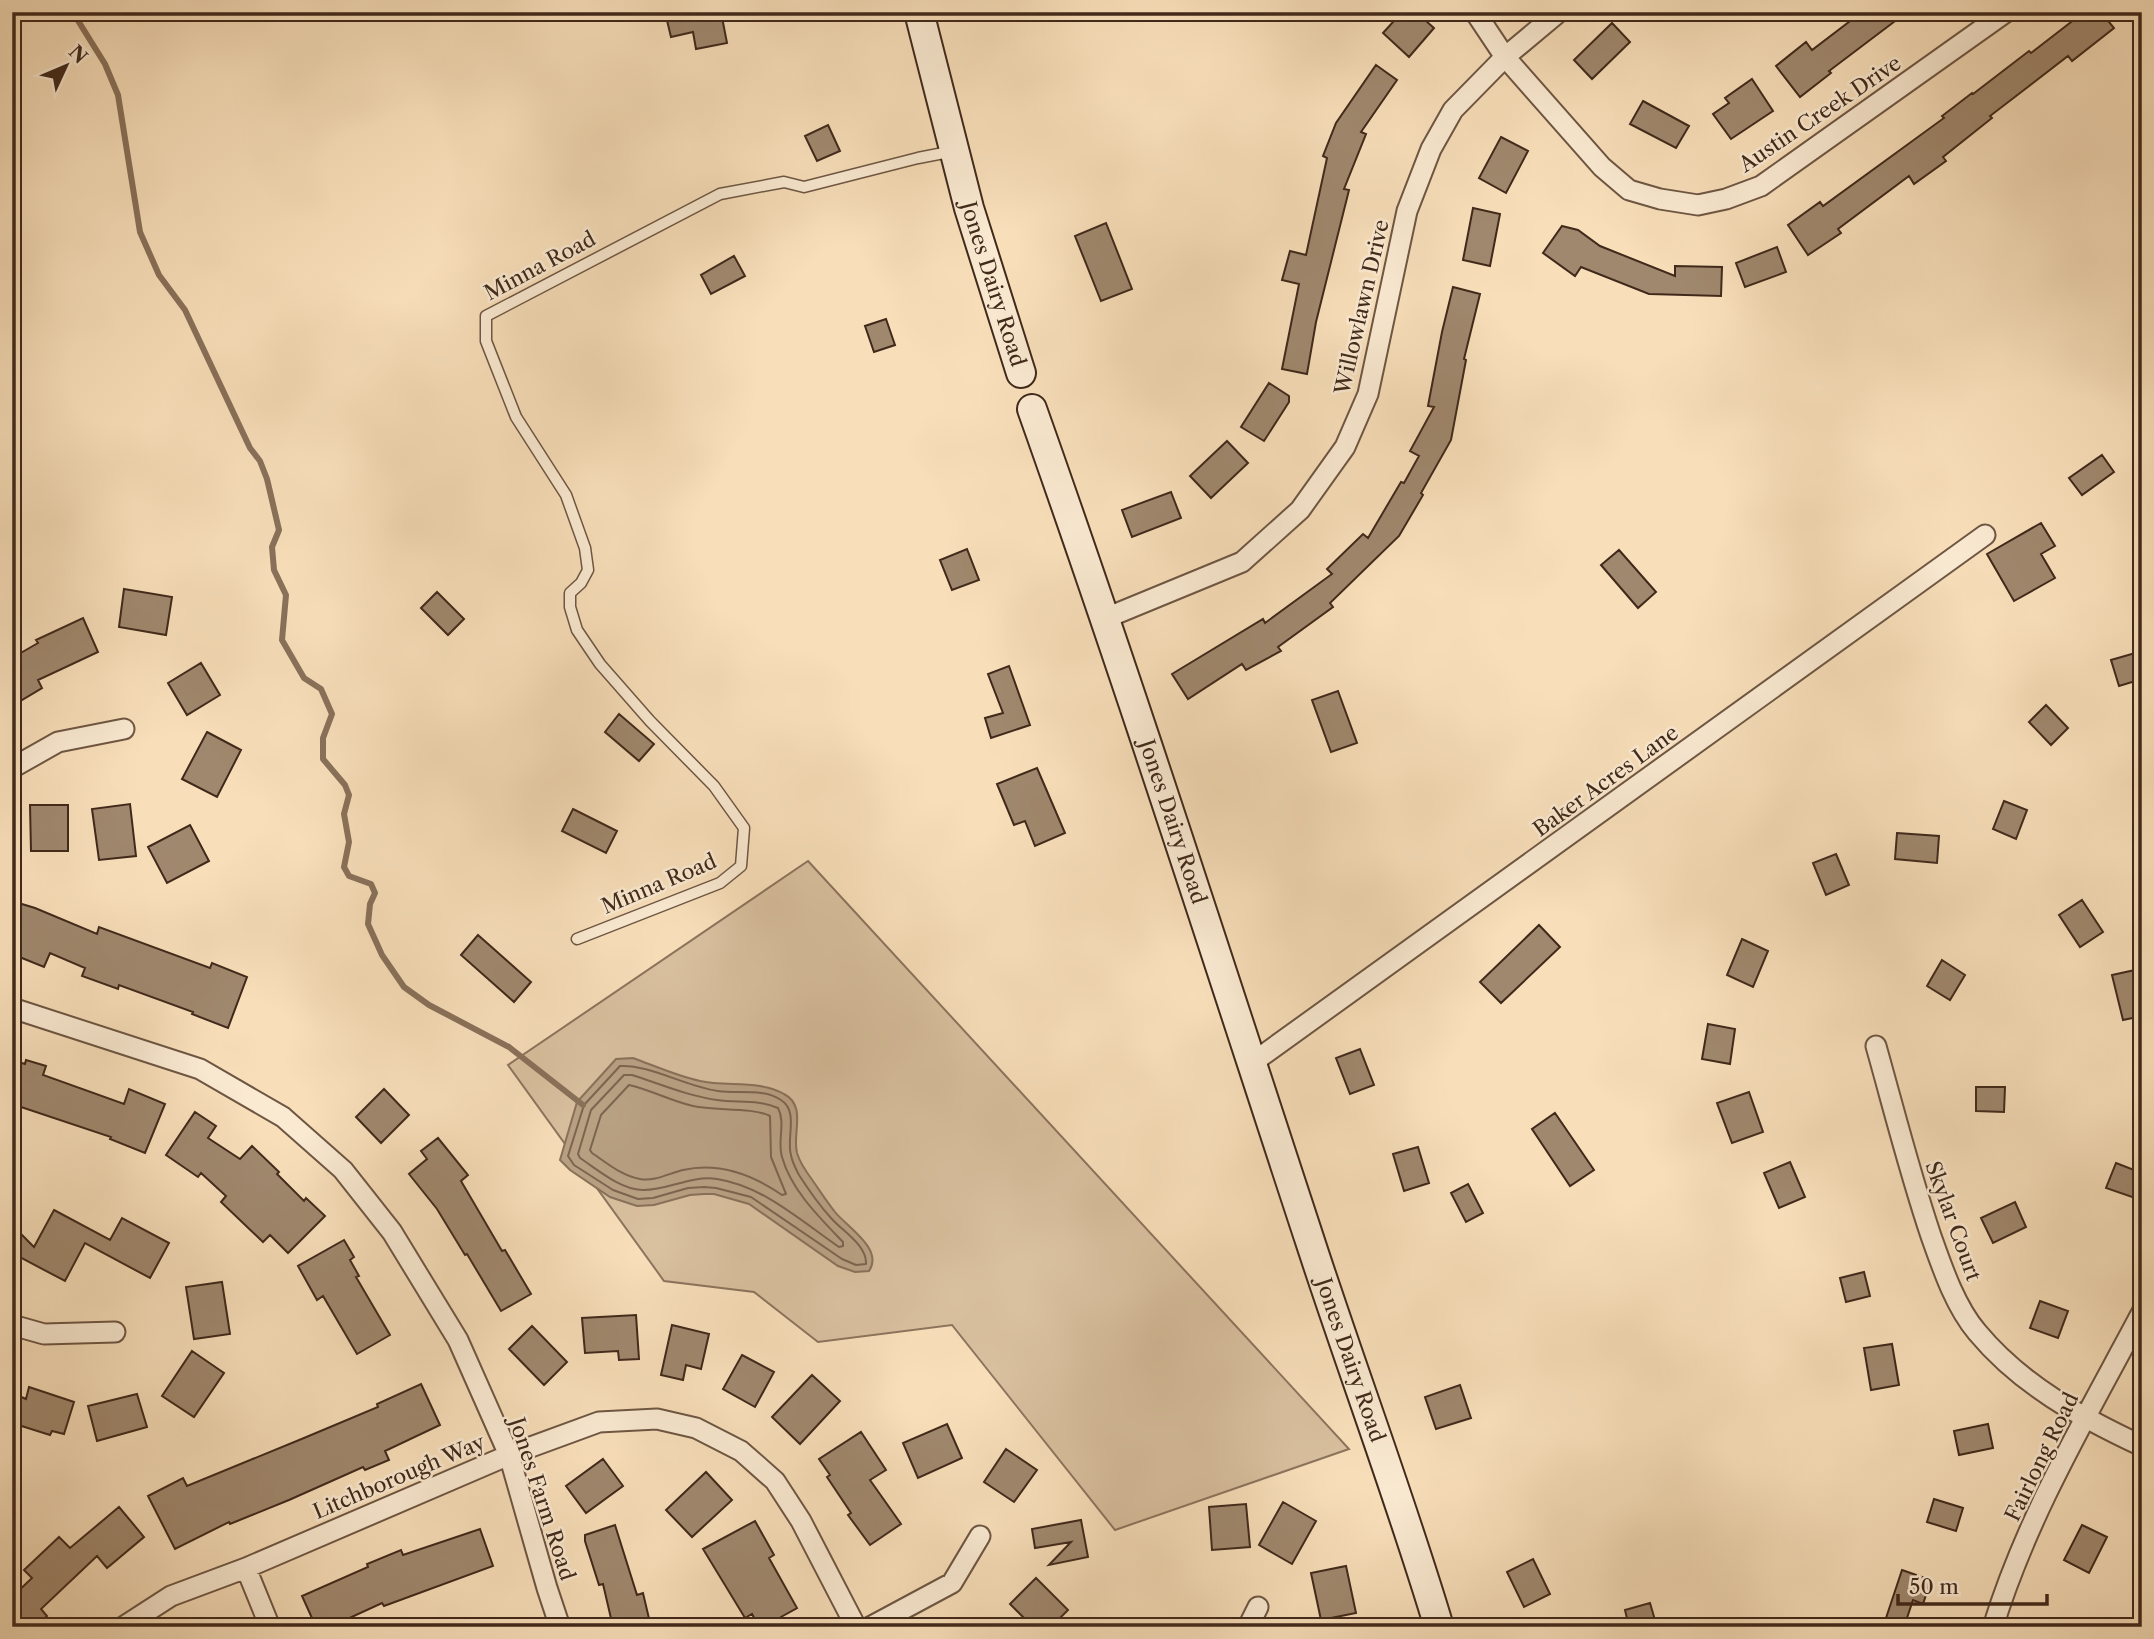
<svg xmlns="http://www.w3.org/2000/svg" width="2154" height="1639" font-family="'Libre Caslon Text',serif">
<rect width="100%" height="100%" fill="#f8dfba"/>
<filter id="stains"><feTurbulence type="fractalNoise" baseFrequency=".00286" numOctaves="4"/><feColorMatrix values="0 0 0 0 .2 0 0 0 0 .09 0 0 0 0 .02 0 0 0 .5 -.17"/></filter>
<radialGradient id="worn" r=".72"><stop offset=".6" stop-color="#630" stop-opacity="0"/><stop offset="1" stop-color="#630" stop-opacity=".3"/></radialGradient>
<path fill="#d9c09f" stroke="#8c745d" stroke-width="2" d="M808,861L1349,1449L1115,1530L952,1325L818,1342L754,1292L664,1281L508,1065Z"/>
<path fill="#b9a184" stroke="#89715a" stroke-width="2" d="M633,1058C655,1066 677,1076 700,1081C727,1087 760,1080 784,1094C807,1106 792,1133 797,1153C800,1163 807,1173 813,1181C820,1191 827,1202 835,1212C847,1227 884,1249 869,1271L855,1272L838,1266L749,1204L714,1194H704L690,1195L654,1205L637,1206L610,1197L570,1170L560,1160L577,1102L616,1059Z"/>
<g fill="none" stroke-linecap="round" stroke-linejoin="round">
<path stroke="#7c6550" stroke-width="2" d="M620,1066C648,1064 687,1087 718,1091C739,1094 763,1088 781,1100C799,1111 786,1139 791,1155C792,1162 796,1169 799,1175C808,1189 820,1206 831,1218C842,1231 867,1245 866,1264L856,1265L842,1259L751,1197L716,1188L704,1187L688,1188L653,1198L638,1199L613,1190L574,1165L568,1156L584,1105Z
M624,1075H632C660,1084 688,1096 717,1100C738,1103 758,1099 778,1108C786,1123 777,1141 782,1157C791,1190 820,1218 843,1242V1246L839,1247C801,1221 763,1186 717,1179C690,1175 667,1191 642,1190C620,1189 598,1170 580,1158L578,1154L591,1110Z
M629,1085C651,1090 671,1101 693,1106C715,1111 752,1107 770,1116L771,1157L786,1194L782,1195C753,1175 718,1162 683,1170C670,1173 654,1182 640,1179C622,1176 607,1163 592,1153L590,1150L601,1115Z"/>
<path stroke="#89715a" stroke-width="6" d="M70,12L77,19L105,64L118,95L140,232L159,275L185,310L250,448L260,461L267,479L279,530L272,547L274,570L286,595L282,640L304,678L321,689L332,714L323,738V759L345,785L349,795L344,814L349,842L344,867L349,876L371,884L375,893L370,904L368,924L382,955L404,987L429,1005L509,1047L583,1105"/>
</g>
<path fill="#a0886e" stroke="#40291b" stroke-width="2" d="M665,12H721L727,43L696,49L693,32L671,37Z
M1402,12H1416L1434,28L1409,57L1383,33Z
M1862,12H1907L1829,71L1831,73L1800,97L1776,66L1806,42L1812,50Z
M2084,12H2101L2114,28L2072,61L2068,56L1990,116L1992,118L1943,157L1946,161L1914,184L1909,176L1838,229L1841,233L1808,255L1788,225L1820,202L1823,206L1944,118L1942,116L1972,93L1973,94L2029,51L2031,53Z
M1612,23L1630,42L1592,79L1574,60Z
M1376,65L1397,80L1361,132L1366,134L1344,189L1349,190L1316,322L1307,374L1282,369L1299,284L1282,280L1290,251L1306,255L1327,158L1323,156L1336,123Z
M1752,79L1773,111L1731,139L1713,114L1729,103L1725,98Z
M1643,101L1689,126L1676,148L1630,124Z
M828,125L840,151L817,161L805,136Z
M1501,137L1528,151L1506,193L1479,178Z
M1473,208L1500,214L1490,266L1463,260Z
M1106,223L1132,289L1101,301L1075,236Z
M1562,226L1578,230L1600,246L1675,276V266L1722,267L1721,296L1649,294L1581,267L1575,276L1543,253Z
M1777,247L1786,272L1745,287L1736,263Z
M734,256L745,276L711,294L701,275Z
M1453,287L1480,294L1464,359L1466,360L1451,440L1421,493L1423,495L1399,536L1330,603L1333,607L1278,647L1281,651L1246,670L1242,664L1188,699L1172,674L1263,619L1265,623L1332,574L1327,569L1363,534L1368,538L1401,482L1404,483L1419,456L1410,451L1434,407L1428,406L1442,332Z
M886,319L895,345L874,352L865,326Z
M1269,383L1289,396V402L1264,441L1241,427Z
M1227,441L1248,463L1211,498L1190,476Z
M2102,455L2114,472L2082,495L2069,478Z
M1171,492L1181,518L1132,537L1122,510Z
M2041,523L2055,546L2041,554L2055,578L2014,601L1987,554Z
M967,549L979,580L952,590L940,560Z
M1619,550L1656,592L1638,608L1601,565Z
M124,589L172,597L166,635L119,627Z
M437,592L464,619L448,635L421,608Z
M83,618L98,652L38,680L42,688L12,706V658L38,643L36,640Z
M2142,651V679L2119,686L2111,660Z
M201,663L220,695L187,715L168,683Z
M1009,666L1030,725L991,738L985,718L1003,713L988,674Z
M1338,691L1357,743L1331,752L1312,700Z
M2046,705L2068,728L2051,745L2029,722Z
M619,714L654,744L639,761L605,732Z
M207,732L241,750L217,797L182,779Z
M1037,768L1065,833L1035,846L1025,821L1014,825L997,784Z
M2004,801L2027,810L2016,839L1993,829Z
M130,804L136,856L99,860L92,809Z
M30,805H68V851H31Z
M573,809L617,831L606,853L562,831Z
M190,825L209,861L167,883L148,847Z
M1897,833L1939,836L1937,863L1895,859Z
M1836,854L1849,885L1826,895L1813,863Z
M2082,900L2103,932L2080,947L2059,915Z
M12,901L35,908L97,934L99,927L210,968L212,963L247,977L228,1028L192,1014L193,1012L119,985L118,989L82,976L85,968L50,953L44,967L12,954Z
M1539,925L1560,947L1501,1003L1480,982Z
M478,935L531,982L514,1002L461,955Z
M1742,939L1768,951L1753,987L1727,975Z
M1942,960L1965,975L1950,1000L1927,986Z
M2135,970L2142,999V1016L2123,1020L2112,975Z
M1708,1024L1735,1029L1730,1064L1702,1059Z
M1360,1049L1374,1085L1350,1094L1336,1058Z
M12,1060L25,1064L26,1060L46,1066L43,1075L124,1104L129,1089L165,1104L145,1153L110,1139L111,1137L12,1104Z
M1976,1087H2005L2004,1112L1976,1111Z
M384,1089L409,1115L381,1143L356,1117Z
M1749,1092L1763,1132L1732,1143L1717,1103Z
M195,1112L216,1126L208,1138L240,1159L252,1146L279,1172L277,1174L304,1201L306,1198L325,1216L288,1253L270,1235L263,1242L221,1202L226,1196L201,1173L198,1177L166,1155Z
M1555,1113L1594,1170L1570,1186L1532,1129Z
M438,1138L468,1175L461,1181L502,1251L505,1250L531,1294L501,1311L467,1254L465,1255L437,1209L409,1174L427,1159L421,1151Z
M1418,1147L1429,1183L1404,1191L1393,1154Z
M1790,1162L1805,1197L1779,1208L1764,1173Z
M2116,1163L2142,1173L2135,1198L2106,1188Z
M1468,1184L1483,1213L1466,1222L1451,1193Z
M2015,1202L2026,1227L1993,1243L1981,1218Z
M54,1210L110,1240L122,1218L169,1243L150,1278L85,1243L65,1281L12,1253V1225L34,1247Z
M344,1240L354,1257L350,1260L359,1276L356,1277L390,1335L357,1354L323,1296L317,1300L298,1266Z
M1864,1272L1870,1296L1846,1302L1840,1278Z
M222,1282L230,1334L194,1339L186,1287Z
M2040,1301L2068,1311L2058,1338L2030,1328Z
M636,1315L639,1359L619,1360L618,1351L585,1353L582,1318Z
M672,1325L709,1334L701,1369L686,1365L683,1380L661,1375Z
M532,1326L567,1362L544,1385L509,1349Z
M1892,1344L1899,1385L1871,1390L1864,1348Z
M192,1351L224,1373L194,1417L162,1396Z
M742,1355L774,1372L755,1407L723,1389Z
M812,1375L840,1401L800,1444L772,1417Z
M421,1384L440,1425L385,1451L389,1460L365,1470L363,1467L289,1500L230,1524L229,1522L175,1549L148,1496L183,1478L187,1486L304,1438L378,1407L377,1404Z
M1460,1385L1471,1418L1436,1429L1425,1397Z
M29,1387L74,1402L64,1434L52,1431L50,1435L12,1423V1393L26,1399Z
M137,1394L147,1427L97,1441L88,1406Z
M947,1424L962,1458L918,1478L903,1443Z
M1988,1424L1993,1448L1959,1455L1954,1431Z
M861,1432L886,1470L870,1480L901,1524L870,1545L848,1515L851,1513L827,1477L830,1475L819,1459Z
M1006,1449L1037,1470L1014,1502L984,1482Z
M603,1459L623,1486L586,1513L566,1486Z
M706,1472L732,1500L692,1537L666,1510Z
M1934,1499L1963,1508L1956,1531L1927,1522Z
M1283,1502L1316,1521L1292,1564L1259,1545Z
M1246,1504L1250,1547L1212,1550L1209,1507Z
M119,1507L144,1537L107,1568L97,1556L41,1609L47,1616L37,1627H12V1597L32,1578L24,1570L59,1537L70,1548Z
M1081,1520L1088,1557L1049,1565L1071,1542L1035,1548L1032,1529Z
M755,1521L774,1555L769,1558L797,1608L781,1617L787,1627H759L752,1614L745,1618L703,1549Z
M615,1525L637,1595L643,1593L651,1627H613L603,1584L599,1585L585,1541V1535Z
M2082,1525L2107,1537L2089,1573L2064,1560Z
M480,1529L493,1566L384,1606L382,1603L330,1627H316L302,1596L368,1567L367,1564L401,1550L403,1555Z
M1533,1559L1550,1594L1524,1607L1507,1572Z
M1346,1566L1356,1613L1321,1620L1311,1573Z
M1902,1570L1931,1580L1923,1604L1913,1600L1904,1627L1885,1621Z
M1036,1578L1068,1610L1051,1627H1033L1010,1604Z
M1650,1603L1657,1627H1629L1625,1610Z"/>
<g fill="none" stroke-linecap="round" stroke-linejoin="round">
<g stroke="#6e5643" stroke-width="13">
<path id="lane" d="M577,939L720,883L741,866L744,828L714,786L650,721L600,664L577,630L570,607V593L581,583L588,570L585,548L566,495L516,417L486,341V316L720,194L784,182L804,187L918,158L954,151"/>
</g>
<g stroke="#6e5643" stroke-width="23">
<path id="street" d="M1475,12L1505,57L1602,167L1629,190L1660,199L1698,205L1726,199L1761,186L2006,12
M1106,618L1242,562L1300,510L1345,447L1368,394L1407,211L1431,149L1453,110L1505,57L1559,12
M12,768L58,742L124,729
M12,1008L200,1069L283,1117L343,1170L392,1232L458,1340L509,1455L547,1588L560,1627
M1876,1046C1894,1110 1910,1174 1931,1236C1942,1267 1955,1306 1977,1332C2021,1385 2080,1417 2142,1446
M1252,1063L1985,535
M12,1325L44,1334L115,1332
M246,1568L270,1627
M123,1627L171,1596L246,1568L509,1455L599,1422L657,1419L696,1428L741,1451L775,1481L801,1521L856,1627
M870,1627L952,1583L980,1536
M1248,1627L1258,1607
M1993,1627C2027,1516 2088,1414 2142,1312"/>
</g>
<g stroke="#40291b" stroke-width="32">
<g id="secondary">
<path id="s1" d="M919,12L969,208L1021,373"/>
<path id="s2" d="M1032,409C1130,685 1219,964 1310,1241C1352,1370 1400,1497 1439,1627"/>
</g>
</g>
<use href="#lane" stroke="#faead2" stroke-width="10"/>
<use href="#street" stroke="#faead2" stroke-width="19"/>
<use href="#secondary" stroke="#faead2" stroke-width="28"/>
</g>
<g text-anchor="middle" stroke-width="5" stroke-linejoin="round" paint-order="stroke">
<g font-size="21" fill="#40291b" stroke="#faead2">
<text transform="translate(1820 114) rotate(-34)" y="7">Austin Creek Drive</text>
<text transform="translate(540 266) rotate(-28)" y="7">Minna Road</text>
<text dy="7" stroke="none"><textPath href="#s1" startOffset="282">Jones Dairy Road</textPath></text>
<text transform="translate(1362 307) rotate(-77)" y="7">Willowlawn Drive</text>
<text transform="translate(1606 781) rotate(-36)" y="7">Baker Acres Lane</text>
<text dy="7" stroke="none"><textPath href="#s2" startOffset="436">Jones Dairy Road</textPath></text>
<text transform="translate(659 884) rotate(-23)" y="7">Minna Road</text>
<text transform="translate(1953 1221) rotate(70)" y="7">Skylar Court</text>
<text dy="7" stroke="none"><textPath href="#s2" startOffset="1003">Jones Dairy Road</textPath></text>
<text transform="translate(2042 1457) rotate(-64)" y="7">Fairlong Road</text>
<text transform="translate(399 1477) rotate(-23)" y="7">Litchborough Way</text>
<text transform="translate(542 1499) rotate(72)" y="7">Jones Farm Road</text>
</g>
</g>
<rect width="2154" height="1639" fill="none" stroke="#f8dfba" stroke-width="42"/>
<rect x="14" y="14" width="2126" height="1611" fill="none" stroke="#40291b" stroke-width="3.5"/>
<rect x="21" y="21" width="2112" height="1597" fill="none" stroke="#40291b" stroke-width="2"/>
<g transform="translate(66 66) rotate(46)" stroke="#faead2" stroke-width="5" paint-order="stroke">
<path d="M0-5L12 26L0 18L-12 26Z" fill="#40291b"/>
<text y="-10" font-size="19" font-weight="bold" text-anchor="middle" fill="#40291b">N</text>
</g>
<path d="M1898 1594v10h149v-10" fill="none" stroke="#40291b" stroke-width="3.5"/>
<text x="1909" y="1594" font-size="21" fill="#40291b" stroke="#faead2" stroke-width="5" paint-order="stroke">50 m</text>
<rect width="100%" height="100%" filter="url(#stains)"/>
<rect width="100%" height="100%" fill="url(#worn)"/>
</svg>
